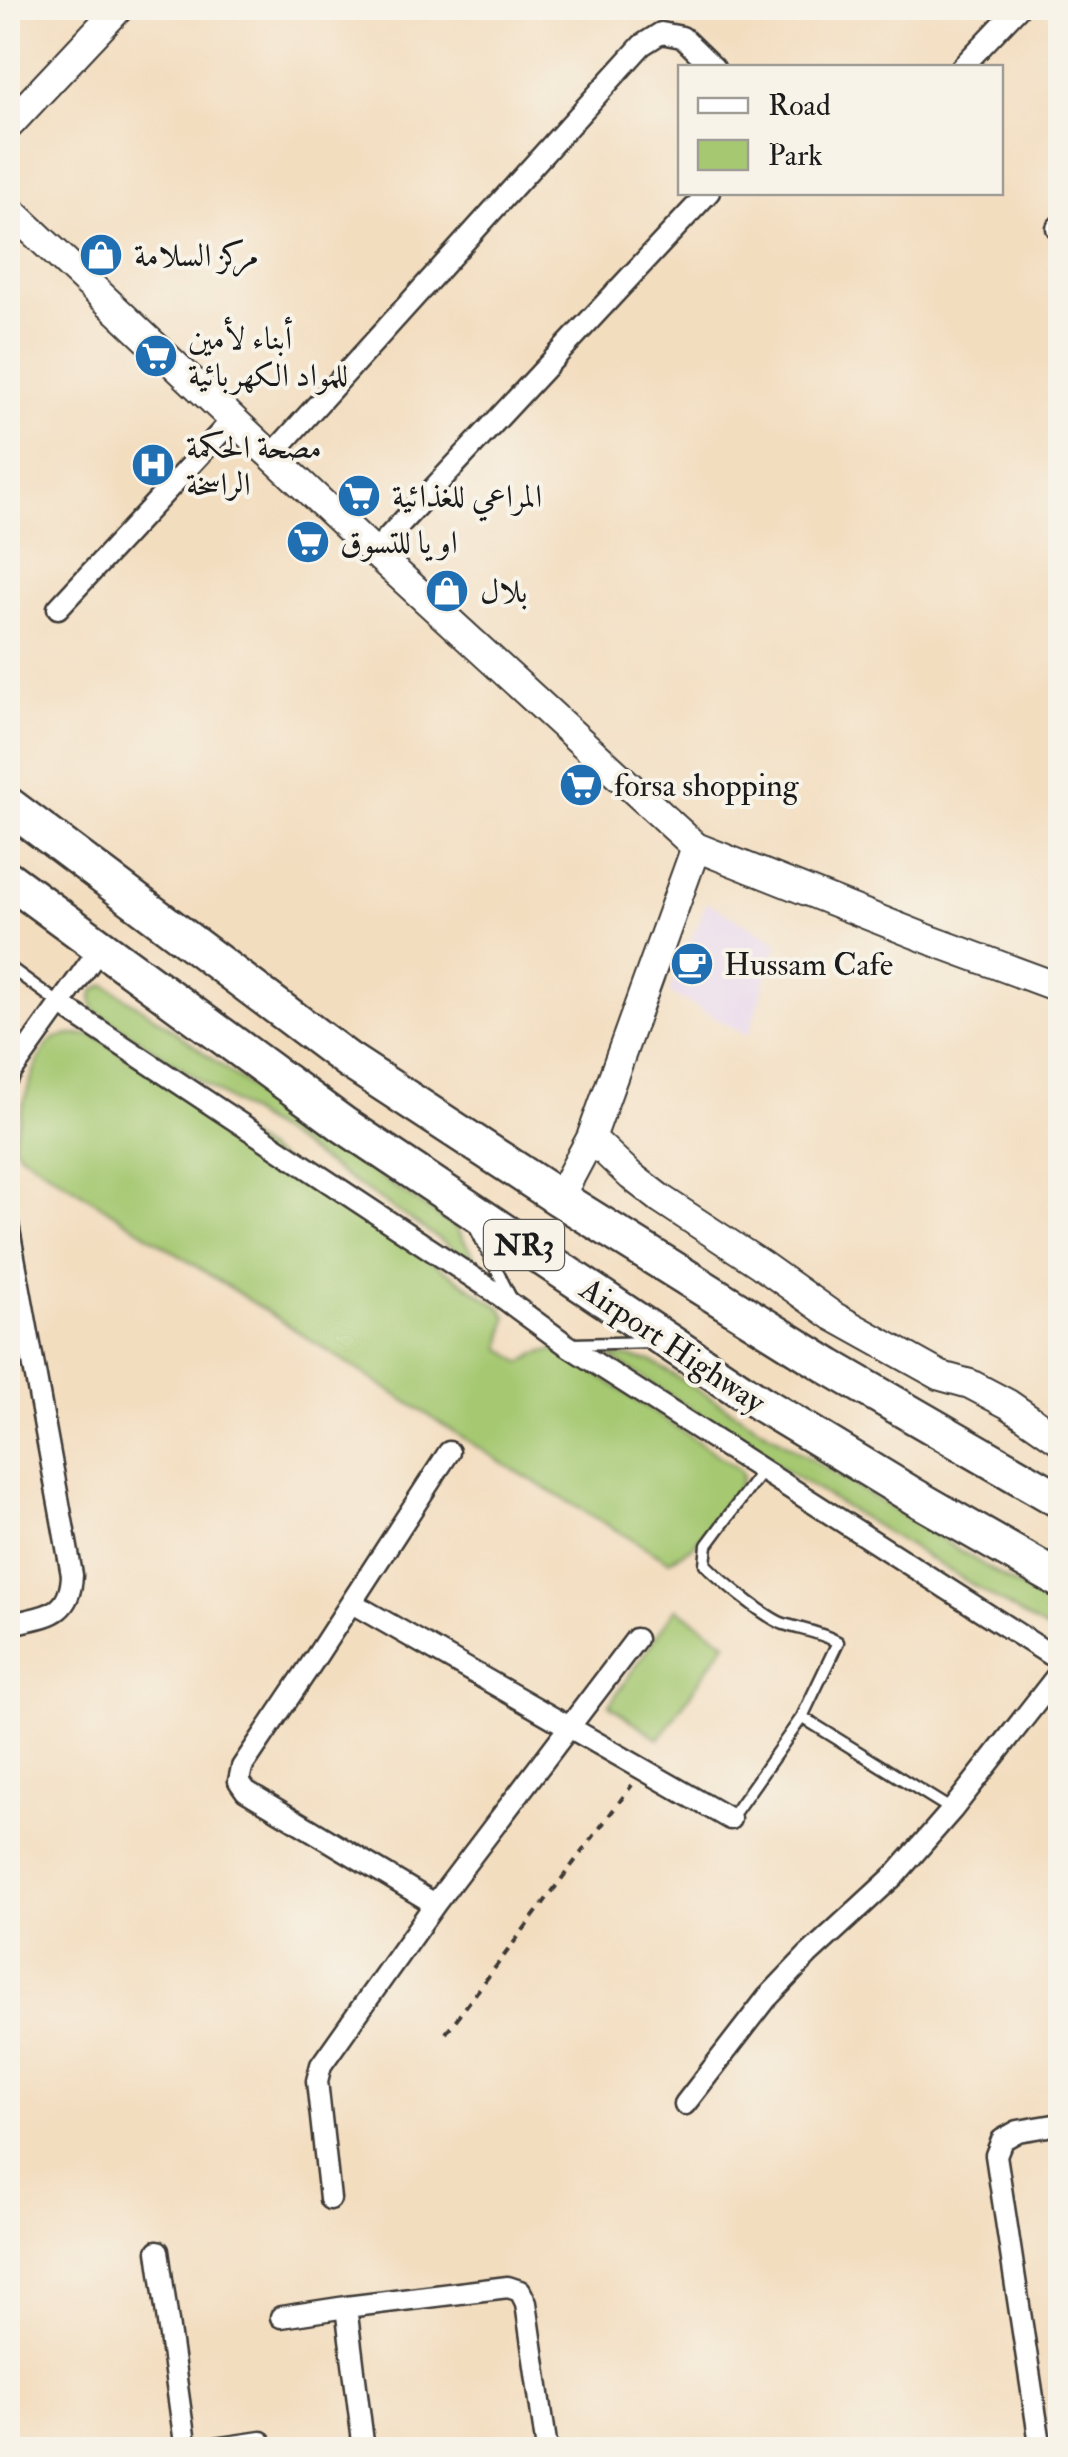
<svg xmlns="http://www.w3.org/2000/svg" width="1068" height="2457" font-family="'IM FELL Double Pica',Amiri,serif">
<rect width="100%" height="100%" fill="#f7f3e8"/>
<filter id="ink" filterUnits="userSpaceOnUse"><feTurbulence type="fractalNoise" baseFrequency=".01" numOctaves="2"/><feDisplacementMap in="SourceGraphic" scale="20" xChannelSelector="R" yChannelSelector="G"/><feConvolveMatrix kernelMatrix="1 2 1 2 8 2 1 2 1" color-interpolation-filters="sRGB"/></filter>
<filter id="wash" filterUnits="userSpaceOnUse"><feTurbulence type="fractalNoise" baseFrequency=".0048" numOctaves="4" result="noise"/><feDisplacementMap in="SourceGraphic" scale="40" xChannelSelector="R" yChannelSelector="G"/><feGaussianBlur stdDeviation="2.25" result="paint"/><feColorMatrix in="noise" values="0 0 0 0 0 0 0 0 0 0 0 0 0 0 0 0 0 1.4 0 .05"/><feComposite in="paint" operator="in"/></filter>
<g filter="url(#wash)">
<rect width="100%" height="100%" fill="#f3ddbf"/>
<path fill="#e6d2f0" d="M707,902L778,942L748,1036L669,992Z"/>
<path fill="#a5c871" stroke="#607246" stroke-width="2.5" d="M106,985L161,1021L281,1110L456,1228L481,1267L94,1010C90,996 91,988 106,985Z
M70,1035H94L501,1308L507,1318L501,1348L522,1363L534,1355L558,1348L740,1470L743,1477L736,1492L693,1546L669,1561L504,1464L20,1153L13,1144C18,1123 36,1049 54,1039C55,1038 69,1035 70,1035Z
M606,1354L651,1361L1060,1612V1638L778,1466Z
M676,1608L726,1642L659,1739L609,1705Z"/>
</g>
<g filter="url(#ink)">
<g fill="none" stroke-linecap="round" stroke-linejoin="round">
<g stroke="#3c3934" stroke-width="15">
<path id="lane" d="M8,966L60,1004
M473,1224L511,1298
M573,1344L651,1342
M802,1717L952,1810
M730,1819L802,1717L838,1642C820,1632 803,1630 784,1624C766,1618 718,1578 705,1564L707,1545L762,1471"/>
</g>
<g stroke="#3c3934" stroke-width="25">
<path id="street" d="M961,68L1018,8
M1057,228L1060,225
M272,455L642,45L661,33L682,37L714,68
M374,552L709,192
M58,608L234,418
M61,1005L495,1292L567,1345L1060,1661
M8,1077L101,947
M8,1224L72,1575C70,1619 43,1615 8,1625
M352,1603L730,1819
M435,1904L246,1791L239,1781L242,1767L312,1663L449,1452
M685,2104L767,1998L808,1955L897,1873L952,1810L1060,1672
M330,2199L317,2081L321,2065L435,1904L636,1639
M158,2251L186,2450
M346,2307L364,2450
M281,2317L346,2307L508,2287L520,2291L526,2303L547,2450
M207,2450L261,2442
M1041,2450L996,2155L1002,2140L1018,2131L1060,2124"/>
</g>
<g stroke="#3c3934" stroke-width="32">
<path id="secondary" d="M8,126L119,8
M8,208L374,552L696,847L933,941L1060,988
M591,1138L631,1176L661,1199L760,1264L833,1316L941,1376L970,1384L1008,1404L1060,1440
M559,1198L591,1138L696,847"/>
</g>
<g stroke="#3c3934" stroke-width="40">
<path id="highway" d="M8,805L348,1060L559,1198L830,1367L1060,1500
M8,879L344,1125L760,1403L915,1497L1060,1580"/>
</g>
<path stroke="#3c3934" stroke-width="4" stroke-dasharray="8 8" stroke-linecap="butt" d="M446,2033L632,1785"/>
<use href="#lane" stroke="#fff" stroke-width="10"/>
<use href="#street" stroke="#fff" stroke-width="20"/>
<use href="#secondary" stroke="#fff" stroke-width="28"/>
<use href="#highway" stroke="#fff" stroke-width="35"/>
</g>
</g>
<defs>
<g id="shop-disc" transform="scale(2.25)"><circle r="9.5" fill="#1f6fb2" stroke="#f7f3e8"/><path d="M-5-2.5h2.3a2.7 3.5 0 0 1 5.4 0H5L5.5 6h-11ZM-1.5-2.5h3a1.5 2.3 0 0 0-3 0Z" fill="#fff"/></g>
<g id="supermarket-disc" transform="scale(2.25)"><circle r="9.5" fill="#1f6fb2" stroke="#f7f3e8"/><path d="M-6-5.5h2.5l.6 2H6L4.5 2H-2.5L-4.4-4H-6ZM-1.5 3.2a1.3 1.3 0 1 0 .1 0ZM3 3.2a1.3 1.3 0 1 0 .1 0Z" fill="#fff"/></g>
<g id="hospital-disc" transform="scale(2.25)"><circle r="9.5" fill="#1f6fb2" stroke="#f7f3e8"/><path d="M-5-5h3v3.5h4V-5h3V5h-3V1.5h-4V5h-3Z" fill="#fff"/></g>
<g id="cafe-disc" transform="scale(2.25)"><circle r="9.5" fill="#1f6fb2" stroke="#f7f3e8"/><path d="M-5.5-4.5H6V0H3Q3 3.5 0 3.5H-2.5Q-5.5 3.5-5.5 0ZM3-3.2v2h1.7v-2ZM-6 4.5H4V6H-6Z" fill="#fff"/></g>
</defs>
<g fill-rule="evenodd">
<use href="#shop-disc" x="101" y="255"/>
<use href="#supermarket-disc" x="156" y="356"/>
<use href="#hospital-disc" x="153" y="465"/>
<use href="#supermarket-disc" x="359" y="496"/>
<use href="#supermarket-disc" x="308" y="542"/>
<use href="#shop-disc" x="447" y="591"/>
<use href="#supermarket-disc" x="581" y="785"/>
<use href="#cafe-disc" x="692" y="964"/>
</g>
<g text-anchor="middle" stroke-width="8" stroke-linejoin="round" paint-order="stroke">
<rect fill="#f7f3e8" stroke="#5e5c59" stroke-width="2.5" x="484" y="1220" width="80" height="50" rx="8"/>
<g font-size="30" font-weight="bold" fill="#1c1c1c">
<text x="524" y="1255">NR3</text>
</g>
<g font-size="32" fill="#1c1c1c" stroke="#f7f3e8" text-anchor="start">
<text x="134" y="266">مركز السلامة</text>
<text x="188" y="349">أبناء لأمين<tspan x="188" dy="37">للمواد الكهربائية</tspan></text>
<text x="186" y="458">مصحة الحكمة<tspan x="186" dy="37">الراسخة</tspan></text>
<text x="392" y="507">المراعي للغذائية</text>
<text x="340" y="553">او يا للتسوق</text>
<text x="480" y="602">بلال</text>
<text x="614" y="796">forsa shopping</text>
<text x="724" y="975">Hussam Cafe</text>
</g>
<g font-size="32" fill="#1c1c1c" stroke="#f7f3e8">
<text transform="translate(673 1345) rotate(34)" y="11">Airport Highway</text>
</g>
</g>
<rect width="1068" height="2457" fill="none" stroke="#f7f3e8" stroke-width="40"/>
<rect x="678" y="65" width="325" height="130" fill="#f7f3e8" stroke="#9f9d96" stroke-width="2.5"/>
<rect x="698" y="98" width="50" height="15" fill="#ffffff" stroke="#9f9d96" stroke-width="2.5"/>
<text x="768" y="115" font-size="30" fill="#1c1c1c">Road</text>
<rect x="698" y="140" width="50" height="30" fill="#a5c871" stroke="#9f9d96" stroke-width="2.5"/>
<text x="768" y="165" font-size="30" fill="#1c1c1c">Park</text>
</svg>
